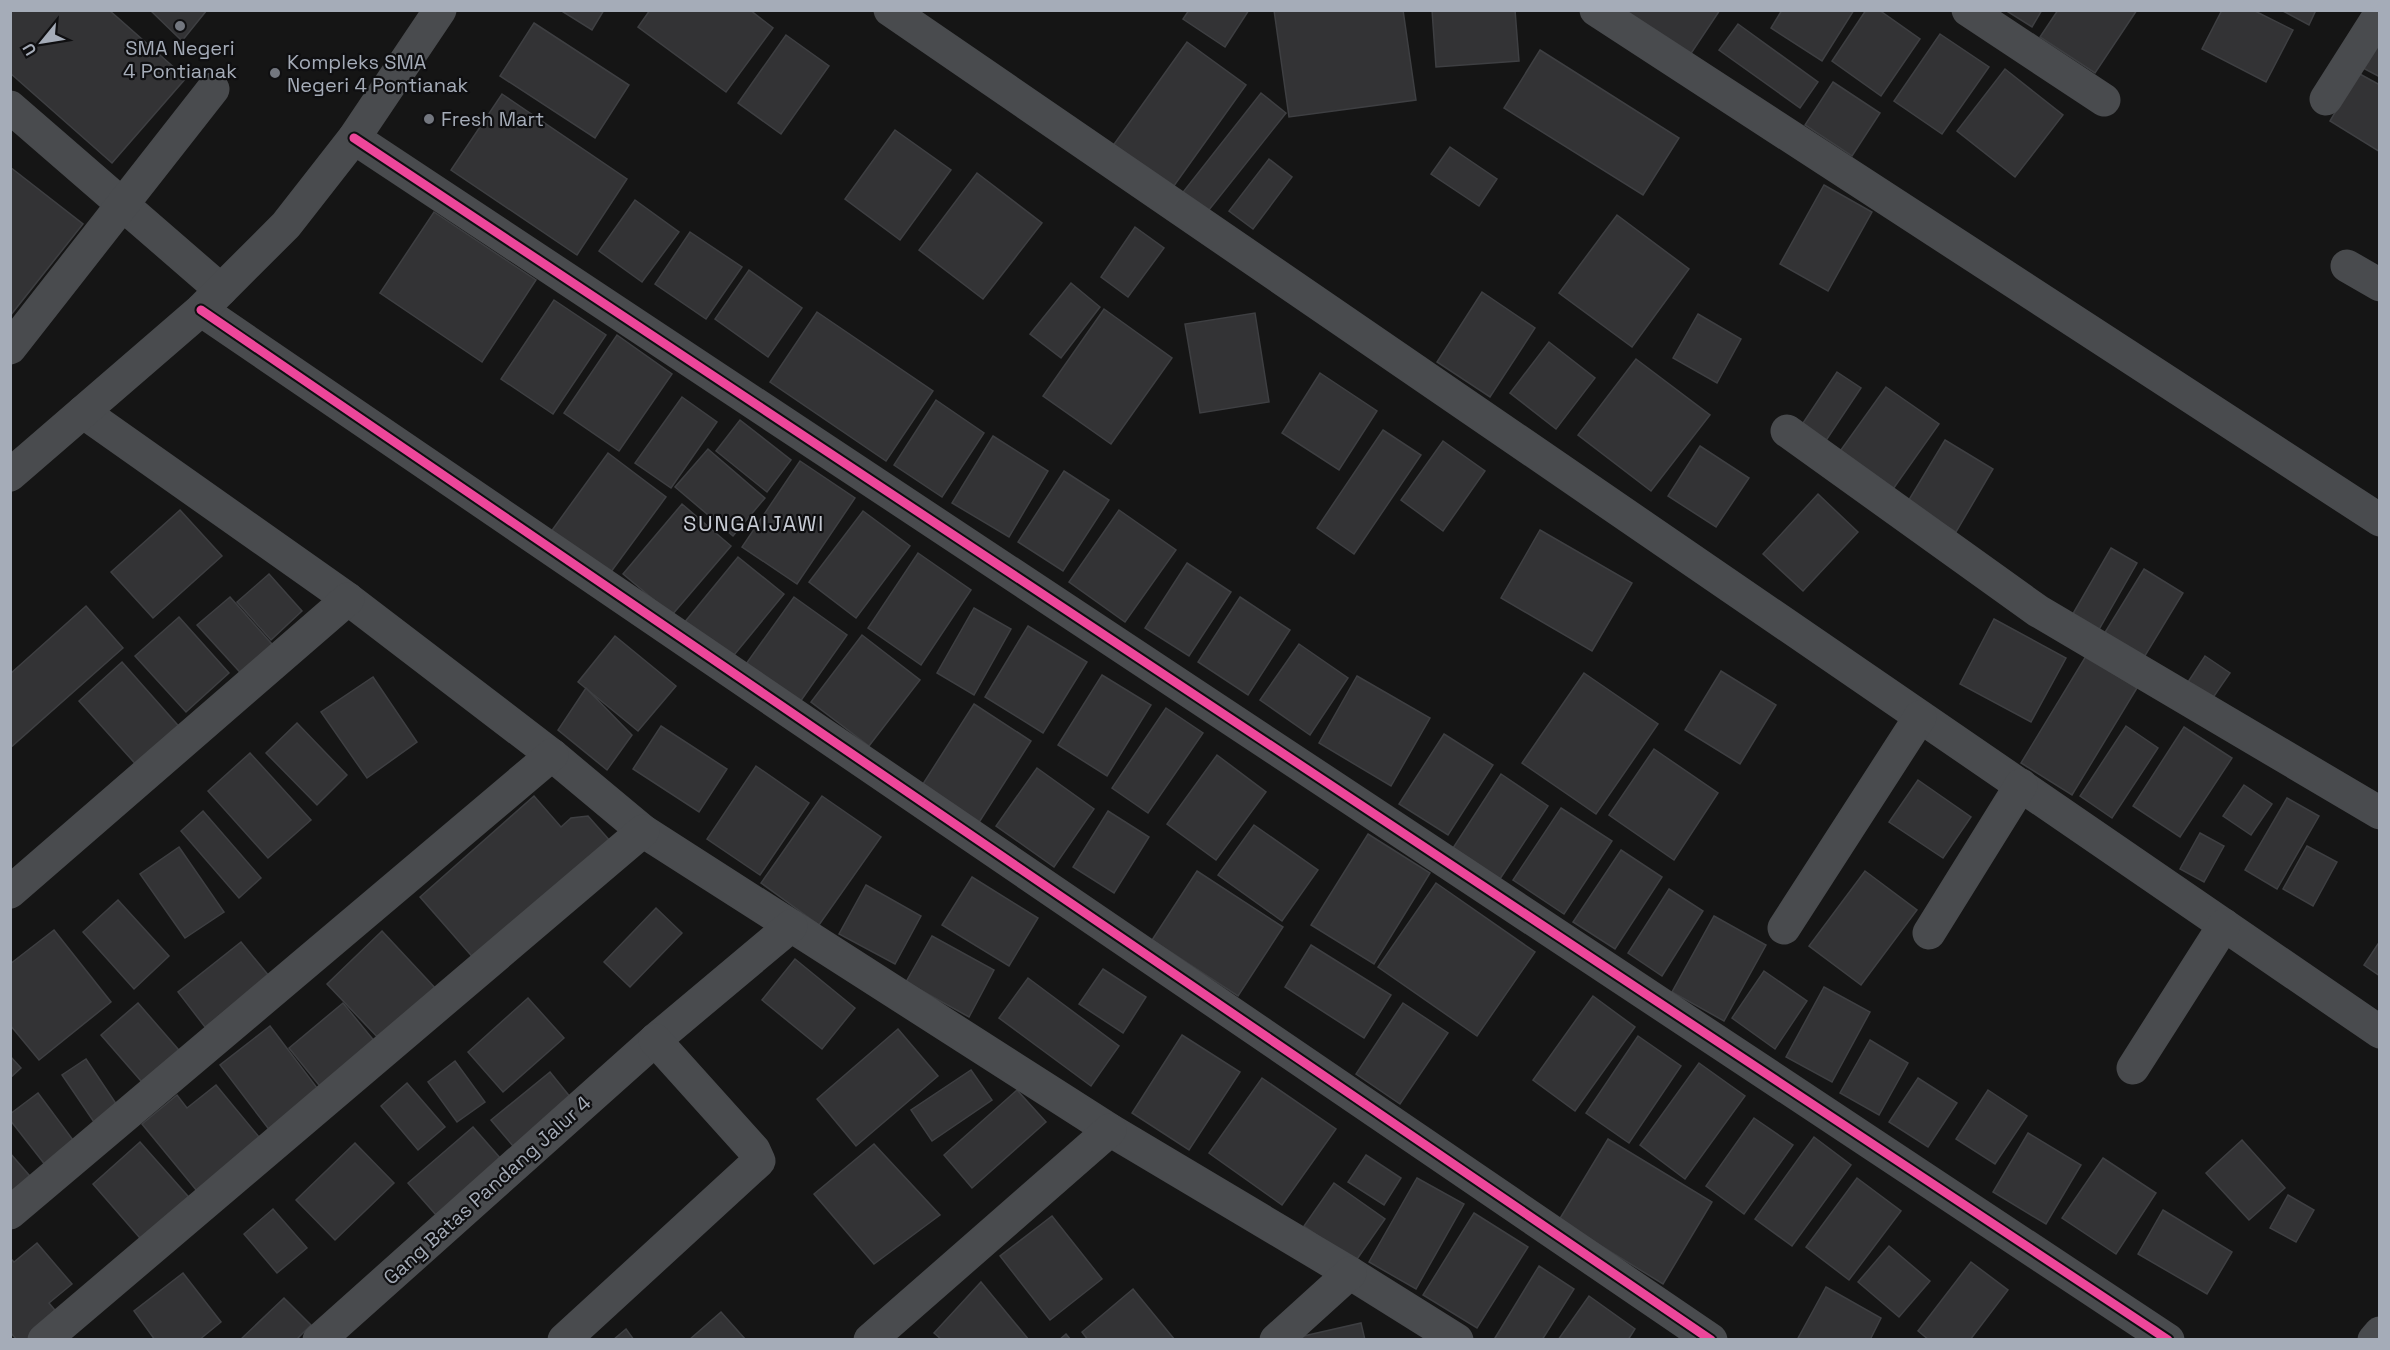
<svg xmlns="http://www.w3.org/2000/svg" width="2390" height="1350" font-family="'Space Grotesk',sans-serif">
<rect width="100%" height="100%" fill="#151515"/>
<!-- building -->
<g fill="#333335" stroke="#3e3f42" stroke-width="1.5">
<path d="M10,10H109L186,78L112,163L10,73Z"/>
<path d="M150,10H207L182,41Z"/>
<path d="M560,10H604L592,30Z"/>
<path d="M650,10H750L773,28L726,92L638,27Z"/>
<path d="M1189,10H1249L1225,47L1183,19Z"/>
<path d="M1274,10H1403L1416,100L1289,117Z"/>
<path d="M1432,10H1515L1519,61L1436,67Z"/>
<path d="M1619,10H1720L1688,58Z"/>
<path d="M1782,10H1854L1822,61L1771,28Z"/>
<path d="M1866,10H1879L1920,39L1881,96L1832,61Z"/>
<path d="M2005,10H2042L2032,27Z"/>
<path d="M2058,10H2137L2095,73L2040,37Z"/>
<path d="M2222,10H2253L2293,30L2266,82L2202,49Z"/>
<path d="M2281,10H2316L2309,25Z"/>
<path d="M534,23L629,85L595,138L500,76Z"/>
<path d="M1738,24L1818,82L1800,108L1719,50Z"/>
<path d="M1940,34L1989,67L1942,134L1894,101Z"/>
<path d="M786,35L829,66L781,134L738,103Z"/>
<path d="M2380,35V77L2361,67Z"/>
<path d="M1187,42L1246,85L1171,190L1112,147Z"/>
<path d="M1540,50L1679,138L1643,195L1504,108Z"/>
<path d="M2005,69L2063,115L2015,177L1957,131Z"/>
<path d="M2358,73L2380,85V152L2330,121Z"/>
<path d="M1833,82L1880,113L1852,156L1805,125Z"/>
<path d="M1261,93L1286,113L1201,220L1176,201Z"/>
<path d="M502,94L627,179L577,255L451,170Z"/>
<path d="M895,130L951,170L900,240L845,199Z"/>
<path d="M1450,147L1497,179L1479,206L1431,174Z"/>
<path d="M1269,159L1292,177L1253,229L1229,211Z"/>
<path d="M10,167L83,224L10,316Z"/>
<path d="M977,173L1042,223L983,299L919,250Z"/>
<path d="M1824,185L1872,212L1828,291L1780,264Z"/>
<path d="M635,200L679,232L642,282L599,251Z"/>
<path d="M434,212L536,280L482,362L380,293Z"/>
<path d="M1617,215L1689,269L1632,347L1559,293Z"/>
<path d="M1135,227L1164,248L1128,297L1101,277Z"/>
<path d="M690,232L742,267L706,319L655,284Z"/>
<path d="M749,270L802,308L768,357L715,319Z"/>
<path d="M1071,283L1100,307L1061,358L1030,334Z"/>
<path d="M1482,292L1535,328L1490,397L1437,362Z"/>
<path d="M554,300L606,335L553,414L501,379Z"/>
<path d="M1104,309L1172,358L1111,444L1043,396Z"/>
<path d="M817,312L933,391L886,461L770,382Z"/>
<path d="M1255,313L1269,402L1200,413L1185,324Z"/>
<path d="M1698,314L1741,339L1717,383L1673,358Z"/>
<path d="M617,335L672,374L619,451L564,413Z"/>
<path d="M1549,342L1595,378L1556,429L1510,393Z"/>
<path d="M1636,359L1710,415L1651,491L1578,435Z"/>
<path d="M1837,372L1861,388L1825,442L1801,426Z"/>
<path d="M1320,373L1377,411L1339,470L1282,433Z"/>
<path d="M1886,387L1939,424L1891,492L1838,454Z"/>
<path d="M682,397L717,422L671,488L635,463Z"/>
<path d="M936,400L984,433L942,497L894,465Z"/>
<path d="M740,420L791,460L767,492L716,451Z"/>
<path d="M1383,430L1421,455L1354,554L1317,528Z"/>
<path d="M993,436L1048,471L1009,537L952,503Z"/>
<path d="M1945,440L1993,469L1956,532L1907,503Z"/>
<path d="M1443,441L1485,471L1443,531L1401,500Z"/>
<path d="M1700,446L1749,478L1716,527L1668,496Z"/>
<path d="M708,449L765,498L733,536L675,487Z"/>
<path d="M608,453L666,497L608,576L550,533Z"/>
<path d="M800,461L855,498L797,584L742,547Z"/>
<path d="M1064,471L1109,500L1063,571L1018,542Z"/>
<path d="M1818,494L1858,532L1803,591L1763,554Z"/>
<path d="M682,504L731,546L672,615L623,574Z"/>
<path d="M180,510L222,556L153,618L111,572Z"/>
<path d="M1119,510L1176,550L1125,622L1069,582Z"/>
<path d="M863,511L910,546L856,618L809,582Z"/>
<path d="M1540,530L1632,583L1592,651L1501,598Z"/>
<path d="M2111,548L2137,563L2097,633L2071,617Z"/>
<path d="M918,553L971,590L921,665L868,628Z"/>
<path d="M738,557L784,594L730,660L684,623Z"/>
<path d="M1187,563L1231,592L1189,656L1145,628Z"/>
<path d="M2144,569L2183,593L2143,659L2104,634Z"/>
<path d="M269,574L302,611L271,640L237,602Z"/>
<path d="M230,597L279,652L247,680L197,625Z"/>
<path d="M794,597L847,635L800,702L746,664Z"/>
<path d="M1240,597L1290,630L1248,695L1198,662Z"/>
<path d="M86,606L123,648L10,748V674Z"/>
<path d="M974,608L1011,629L974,695L937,673Z"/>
<path d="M179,617L229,673L186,712L135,656Z"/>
<path d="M1994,619L2066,658L2031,722L1960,684Z"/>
<path d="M1028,626L1087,662L1043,733L985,697Z"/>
<path d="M862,635L920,680L869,746L811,702Z"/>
<path d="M615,636L676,686L638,731L578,682Z"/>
<path d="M1299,644L1348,678L1310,735L1260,700Z"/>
<path d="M2086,656L2137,688L2072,795L2021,763Z"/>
<path d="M2205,656L2230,673L2210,702L2186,685Z"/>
<path d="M122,662L183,731L140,769L79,701Z"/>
<path d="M1721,671L1776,705L1740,764L1685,730Z"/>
<path d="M1584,673L1658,724L1596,814L1522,763Z"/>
<path d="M1102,675L1151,705L1107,776L1058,745Z"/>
<path d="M1357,676L1430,718L1391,786L1319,743Z"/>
<path d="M373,677L417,742L367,778L321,712Z"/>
<path d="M586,688L632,735L607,770L558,730Z"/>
<path d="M974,704L1031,741L978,824L921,787Z"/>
<path d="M1166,708L1203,733L1148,813L1112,788Z"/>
<path d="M297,723L347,775L317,805L266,753Z"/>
<path d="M661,726L727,769L699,812L633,769Z"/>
<path d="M2126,726L2158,748L2112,818L2080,796Z"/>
<path d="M2184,727L2232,758L2180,837L2133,806Z"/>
<path d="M1444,734L1493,765L1448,835L1399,804Z"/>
<path d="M1654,749L1718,793L1674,860L1609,815Z"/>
<path d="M250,753L311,820L268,858L208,791Z"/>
<path d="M1217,755L1266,792L1216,860L1167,824Z"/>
<path d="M756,766L809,803L760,875L707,839Z"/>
<path d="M1037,768L1094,809L1054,867L996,826Z"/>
<path d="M1501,774L1548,806L1500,879L1453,848Z"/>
<path d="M1918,780L1971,817L1943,858L1889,822Z"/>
<path d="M2244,785L2272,804L2251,835L2223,816Z"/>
<path d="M534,796L561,827L571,818L588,816L611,842L476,961L420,897Z"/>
<path d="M822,796L881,837L819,925L761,883Z"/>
<path d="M2287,798L2319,816L2277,889L2245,870Z"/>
<path d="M1561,808L1612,841L1564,914L1513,880Z"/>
<path d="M203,811L261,878L239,898L181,831Z"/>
<path d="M1108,811L1149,837L1114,893L1073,867Z"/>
<path d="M1254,825L1318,870L1282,921L1218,875Z"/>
<path d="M2200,833L2224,846L2204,882L2180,869Z"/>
<path d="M1368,834L1430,873L1374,964L1311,925Z"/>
<path d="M2307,846L2337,862L2313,906L2283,889Z"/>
<path d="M179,847L224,912L185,938L140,874Z"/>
<path d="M1621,850L1662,877L1615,949L1573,922Z"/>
<path d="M1197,871L1283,927L1238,996L1152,940Z"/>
<path d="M1865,871L1917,910L1861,985L1809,946Z"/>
<path d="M972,877L1038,918L1009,966L942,925Z"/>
<path d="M1436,883L1535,952L1477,1036L1378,967Z"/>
<path d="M866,885L921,916L895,964L839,934Z"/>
<path d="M1669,889L1703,911L1662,976L1628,953Z"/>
<path d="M118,900L169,956L134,989L83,932Z"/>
<path d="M656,908L682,933L630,987L604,962Z"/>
<path d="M1714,916L1766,945L1724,1021L1672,992Z"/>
<path d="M54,930L111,1002L39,1060L10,1025V964Z"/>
<path d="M382,931L437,990L382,1042L327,984Z"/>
<path d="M932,936L994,970L969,1017L906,982Z"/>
<path d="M2380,941V976L2364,965Z"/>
<path d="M241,942L269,976L205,1027L178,992Z"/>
<path d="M1311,945L1391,995L1364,1038L1285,987Z"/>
<path d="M795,959L855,1008L822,1049L762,1000Z"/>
<path d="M1103,969L1146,997L1123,1033L1079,1004Z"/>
<path d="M1764,971L1807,1001L1775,1049L1732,1018Z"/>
<path d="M1028,978L1119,1046L1091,1086L999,1018Z"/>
<path d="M1824,987L1870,1012L1832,1082L1786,1057Z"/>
<path d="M1593,996L1635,1027L1575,1111L1533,1080Z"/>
<path d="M528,998L564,1038L503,1092L468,1052Z"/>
<path d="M138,1003L191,1064L154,1096L101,1035Z"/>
<path d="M343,1003L381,1049L323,1090L289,1048Z"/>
<path d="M1403,1003L1448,1033L1400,1104L1356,1074Z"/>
<path d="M270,1026L324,1097L274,1136L220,1065Z"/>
<path d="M898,1029L938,1076L856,1146L817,1099Z"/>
<path d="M1182,1035L1240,1072L1189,1150L1132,1113Z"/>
<path d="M1638,1036L1681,1066L1629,1143L1586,1113Z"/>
<path d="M1870,1040L1908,1063L1879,1115L1840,1093Z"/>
<path d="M10,1056L21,1068L10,1078Z"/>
<path d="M86,1059L121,1111L98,1128L62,1075Z"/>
<path d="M455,1061L485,1102L457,1122L428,1082Z"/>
<path d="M1699,1063L1745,1096L1685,1179L1640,1145Z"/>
<path d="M971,1070L992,1100L932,1141L911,1110Z"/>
<path d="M550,1072L571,1098L513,1146L491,1120Z"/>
<path d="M1262,1078L1336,1129L1282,1205L1209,1153Z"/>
<path d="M1918,1078L1957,1103L1928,1147L1889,1122Z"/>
<path d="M407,1083L445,1127L418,1150L381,1106Z"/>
<path d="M216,1085L264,1143L197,1191L142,1124L177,1095L187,1108Z"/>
<path d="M1017,1090L1046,1122L972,1188L944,1155Z"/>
<path d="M1988,1090L2027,1116L1995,1164L1956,1139Z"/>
<path d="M38,1093L76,1144L46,1166L10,1120V1114Z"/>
<path d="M1754,1118L1793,1145L1744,1214L1706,1186Z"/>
<path d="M473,1127L501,1159L436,1215L408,1183Z"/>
<path d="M2028,1133L2081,1165L2046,1224L1993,1192Z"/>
<path d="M1814,1137L1851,1165L1792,1246L1755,1219Z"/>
<path d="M1608,1139L1712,1202L1663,1284L1559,1220Z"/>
<path d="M2242,1140L2285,1188L2249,1220L2206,1173Z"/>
<path d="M140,1142L194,1203L146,1245L93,1184Z"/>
<path d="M355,1143L394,1183L335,1240L296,1200Z"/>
<path d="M874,1144L940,1215L874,1264L814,1194Z"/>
<path d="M10,1153L35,1182L10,1203Z"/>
<path d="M1366,1155L1401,1178L1384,1205L1348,1182Z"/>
<path d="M2103,1158L2156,1193L2116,1254L2062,1218Z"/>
<path d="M1417,1178L1464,1204L1416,1289L1369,1262Z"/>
<path d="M1857,1178L1901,1211L1849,1280L1806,1247Z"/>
<path d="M1334,1183L1385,1219L1355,1262L1304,1226Z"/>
<path d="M2288,1195L2314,1210L2296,1242L2270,1228Z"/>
<path d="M273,1209L307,1248L277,1273L244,1234Z"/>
<path d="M2163,1210L2232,1252L2207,1294L2138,1254Z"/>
<path d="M1474,1213L1528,1247L1477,1328L1423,1295Z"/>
<path d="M1052,1216L1102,1279L1050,1320L1000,1256Z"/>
<path d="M37,1243L72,1284L49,1303L59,1315L30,1340H17L10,1332V1258L14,1262Z"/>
<path d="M1889,1246L1930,1281L1899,1317L1858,1282Z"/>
<path d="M1971,1262L2008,1290L1970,1340H1929L1918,1331Z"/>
<path d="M1539,1266L1574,1289L1542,1340H1497L1495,1338Z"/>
<path d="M183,1273L221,1322L199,1340H155L134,1311Z"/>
<path d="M981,1282L1029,1340H942L934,1333Z"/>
<path d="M1826,1287L1881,1318L1870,1340H1797Z"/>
<path d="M1133,1289L1175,1340H1088L1082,1332Z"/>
<path d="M1589,1296L1635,1329L1628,1340H1558Z"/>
<path d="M284,1298L311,1325L296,1340H240Z"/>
<path d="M721,1312L746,1340H689Z"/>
<path d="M1361,1323L1365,1340H1286Z"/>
<path d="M626,1329L634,1340H613Z"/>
<path d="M1066,1334L1071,1340H1059Z"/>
</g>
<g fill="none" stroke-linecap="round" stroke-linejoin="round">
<!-- minor -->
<g stroke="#494b4e" stroke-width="33">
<path d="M890,10L2380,1032"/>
<path d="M1596,10L2380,520"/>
<path d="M1968,10L2104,100"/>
<path d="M2326,99L2380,14"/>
<path d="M10,107L221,290"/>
<path d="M354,138L2168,1340"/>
<path d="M2347,266L2380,285"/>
<path d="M201,310L1711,1340"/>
<path d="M10,348L213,89"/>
<path d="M83,412L348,599L552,755L643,831L1110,1130L1350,1273L1457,1340"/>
<path d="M1787,431L2038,611L2380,813"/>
<path d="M10,475L201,310L286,225L354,138L440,10"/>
<path d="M10,892L348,599"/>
<path d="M1784,928L1920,717"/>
<path d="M1929,933L2021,785"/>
<path d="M2133,1068L2224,925"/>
<path d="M10,1213L552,755"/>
<path d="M44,1340L643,831"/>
<path d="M319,1340L655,1040L791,926"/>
<path d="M564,1340L759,1161L754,1150L655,1040"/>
<path d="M870,1340L1110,1130"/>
<path d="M1276,1340L1350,1273"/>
<path d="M2374,1340L2380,1333"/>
</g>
<defs>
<g id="cycleway">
<path d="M354,138L2168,1340"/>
<path d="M201,310L1711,1340"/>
</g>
</defs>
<!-- cycleway casing -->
<use href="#cycleway" stroke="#0f0f11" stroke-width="13"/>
<!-- cycleway -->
<use href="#cycleway" stroke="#ed469a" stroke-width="9"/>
</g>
<!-- markers -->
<g fill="#73777f" stroke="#0f0f11" stroke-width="2">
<circle cx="180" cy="26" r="6"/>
<circle cx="275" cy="73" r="6"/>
<circle cx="429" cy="119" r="6"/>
</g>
<g text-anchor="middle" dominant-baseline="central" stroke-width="4.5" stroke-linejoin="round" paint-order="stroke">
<!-- poi labels -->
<g font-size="20" fill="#a5acb8" stroke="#0f0f11" text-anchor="start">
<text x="180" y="48" text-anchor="middle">SMA Negeri<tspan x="180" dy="23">4 Pontianak</tspan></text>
<text x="287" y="62">Kompleks SMA<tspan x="287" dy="23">Negeri 4 Pontianak</tspan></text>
<text x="441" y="119">Fresh Mart</text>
</g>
<!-- street labels -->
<g font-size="20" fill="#a5acb8" stroke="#0f0f11">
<text transform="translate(487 1190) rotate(-42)">Gang Batas Pandang Jalur 4</text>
</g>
<!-- quarter labels -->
<g font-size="22" letter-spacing="1.5" fill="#c6cad3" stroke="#0f0f11">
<text x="754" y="523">SUNGAIJAWI</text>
</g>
</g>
<!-- border -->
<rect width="2390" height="1350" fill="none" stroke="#a5acb8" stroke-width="24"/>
<!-- north arrow -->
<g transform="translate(42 42) rotate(240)" stroke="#0f0f11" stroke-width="4.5" paint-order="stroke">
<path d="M0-4.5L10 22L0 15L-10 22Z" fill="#a5acb8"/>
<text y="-9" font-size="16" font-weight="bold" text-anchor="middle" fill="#a5acb8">U</text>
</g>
</svg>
